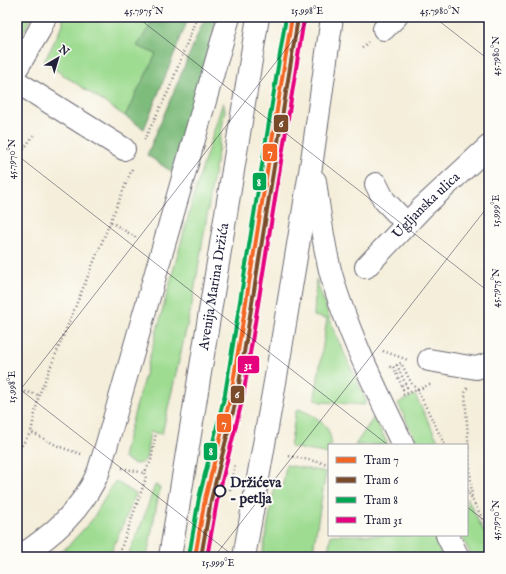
<svg xmlns="http://www.w3.org/2000/svg" width="506" height="574" font-family="'IM FELL English',serif">
<rect width="100%" height="100%" fill="#fdfcf7"/>
<filter id="ink" filterUnits="userSpaceOnUse"><feTurbulence type="fractalNoise" baseFrequency=".025" numOctaves="2"/><feDisplacementMap in="SourceGraphic" scale="8" xChannelSelector="R" yChannelSelector="G"/><feConvolveMatrix kernelMatrix="1 2 1 2 8 2 1 2 1" color-interpolation-filters="sRGB"/></filter>
<filter id="wash" filterUnits="userSpaceOnUse"><feTurbulence type="fractalNoise" baseFrequency=".012" numOctaves="4" result="noise"/><feDisplacementMap in="SourceGraphic" scale="16" xChannelSelector="R" yChannelSelector="G"/><feGaussianBlur stdDeviation="0.9" result="paint"/><feColorMatrix in="noise" values="0 0 0 0 0 0 0 0 0 0 0 0 0 0 0 0 0 1.4 0 .05"/><feComposite in="paint" operator="in"/></filter>
<g filter="url(#wash)">
<rect width="100%" height="100%" fill="#f4eeda"/>
<!-- green -->
<g fill="#9edc91" stroke="#607f66">
<path d="M17,17H31L22,35L17,39Z"/>
<path d="M63,17H148L153,21L157,54L125,116L44,62L63,24Z"/>
<path d="M223,102L225,110L192,304L162,434L150,432L146,459L142,463L135,464L123,458L126,444L196,188Z"/>
<path d="M316,279L334,331L365,398L366,402L364,405L321,402L316,400L315,397L327,319L314,316Z"/>
<path d="M415,395L440,445H418L398,403Z"/>
<path d="M299,409C315,416 332,424 331,445H329V454L290,447L296,411Z"/>
<path d="M374,417L388,445H355Z"/>
<path d="M286,465L326,472L312,557H262L275,485H283Z"/>
<path d="M115,481L136,494L109,557H54L68,546L92,520Z"/>
<path d="M155,485L160,487L147,557H127L141,525Z"/>
<path d="M467,498L489,542V557H472L461,535H467Z"/>
<path d="M331,535H432L443,557H327Z"/>
</g>
<!-- forest -->
<g fill="#7ebc7b" stroke="#506f5b">
<path d="M148,17H189L144,129L125,116L156,54L137,46L153,21Z"/>
<path d="M205,17H218L190,117L172,172L147,155Z"/>
</g>
</g>
<g filter="url(#ink)">
<g fill="none" stroke-linecap="round" stroke-linejoin="round">
<defs>
<g id="minor">
<path d="M384,29L396,17"/>
<path d="M17,68L39,31L45,17"/>
<path d="M17,82L124,149"/>
<path d="M376,184L384,200L406,223"/>
<path id="s1" d="M366,267L422,208L489,146"/>
<path d="M429,360L476,368L489,364"/>
</g>
<g id="major">
<path d="M315,181C319,212 323,243 331,274C348,334 376,389 403,445"/>
<path d="M106,447L229,17"/>
<path d="M447,535L458,557"/>
<path d="M19,557C53,535 81,511 98,473"/>
<path id="s2" d="M170,557L258,17"/>
<path d="M244,557L280,354L312,160L332,17"/>
</g>
</defs>
<!-- minor casing -->
<use href="#minor" stroke="#6c6973" stroke-width="24"/>
<!-- major casing -->
<use href="#major" stroke="#6c6973" stroke-width="24"/>
<!-- path -->
<g stroke="#6c6973" stroke-width="2.5" stroke-dasharray="1 3" stroke-linecap="butt">
<path d="M362,48L368,42"/>
<path d="M144,140L169,90L197,17"/>
<path d="M17,159L35,133"/>
<path d="M111,222L135,237L134,240"/>
<path d="M383,351L408,360"/>
<path d="M390,367L393,366L403,389L407,387L397,365L401,363L412,384L417,389L445,445"/>
<path d="M467,388L465,393L472,499"/>
<path d="M17,390L39,395"/>
<path d="M403,395L432,384"/>
<path d="M17,452L31,432"/>
<path d="M81,454L60,447L31,432L39,395L132,169"/>
<path d="M289,456L329,464"/>
<path d="M122,468L144,473"/>
<path d="M230,490L235,464"/>
<path d="M467,490L489,531"/>
<path d="M118,557L146,478L144,473L151,461L156,433"/>
</g>
<!-- minor -->
<use href="#minor" stroke="#fff" stroke-width="22"/>
<!-- major -->
<use href="#major" stroke="#fff" stroke-width="22"/>
<defs>
<path id="major-bridge" d="M98,473L106,447"/>
</defs>
<!-- major-bridge casing -->
<use href="#major-bridge" stroke="#6c6973" stroke-width="24" stroke-linecap="butt"/>
<!-- major-bridge -->
<use href="#major-bridge" stroke="#fff" stroke-width="22"/>
<defs>
<path id="tram-1" d="M195,557L205,499L231,395L292,17"/>
<path id="tram-2" d="M201,557L211,500L237,396L298,18"/>
<path id="tram-3" d="M189,556L199,498L225,394L286,17"/>
<path id="tram-4" d="M207,557L217,501L243,397L304,19"/>
</defs>
<!-- tram-1 casing -->
<use href="#tram-1" stroke="#fdfcf7" stroke-width="7"/>
<!-- tram-2 casing -->
<use href="#tram-2" stroke="#fdfcf7" stroke-width="7"/>
<!-- tram-3 casing -->
<use href="#tram-3" stroke="#fdfcf7" stroke-width="7"/>
<!-- tram-4 casing -->
<use href="#tram-4" stroke="#fdfcf7" stroke-width="7"/>
<!-- tram-1 -->
<use href="#tram-1" stroke="#f26522" stroke-width="4"/>
<!-- tram-2 -->
<use href="#tram-2" stroke="#7a4b2a" stroke-width="4"/>
<!-- tram-3 -->
<use href="#tram-3" stroke="#00a651" stroke-width="4"/>
<!-- tram-4 -->
<use href="#tram-4" stroke="#e5007d" stroke-width="4"/>
</g>
</g>
<!-- ticks -->
<path fill="none" stroke="#22223b" stroke-width="1" stroke-opacity="0.45" d="M137,17L489,292M434,17L489,60M17,155L388,445M17,387L235,557M17,394L311,17M467,507L489,524M214,557L489,205"/>
<!-- markers -->
<circle fill="#fdfcf7" stroke="#22223b" stroke-width="2" cx="220" cy="491" r="5.5"/>
<g text-anchor="middle" dominant-baseline="central" stroke-width="4" stroke-linejoin="round" paint-order="stroke">
<!-- street labels -->
<g font-size="14" fill="#22223b" stroke="#fdfcf7">
<text stroke="none"><textPath href="#s1" startOffset="86">Ugljanska ulica</textPath></text>
<text stroke="none"><textPath href="#s2" startOffset="274">Avenija Marina Držića</textPath></text>
</g>
<!-- stop labels -->
<g font-size="14" font-weight="bold" fill="#22223b" stroke="#fdfcf7" text-anchor="start">
<text x="230" y="483">Držićeva<tspan x="230" dy="16">- petlja</tspan></text>
</g>
</g>
<g stroke="#fdfcf7" stroke-width="1.5">
<rect x="273" y="114" width="16" height="19" rx="4" fill="#7a4b2a"/>
<rect x="262" y="143" width="16" height="19" rx="4" fill="#f26522"/>
<rect x="252" y="172" width="15" height="19" rx="4" fill="#00a651"/>
<rect x="237" y="355" width="23" height="19" rx="4" fill="#e5007d"/>
<rect x="230" y="385" width="15" height="19" rx="4" fill="#7a4b2a"/>
<rect x="216" y="413" width="16" height="20" rx="4" fill="#f26522"/>
<rect x="203" y="442" width="15" height="19" rx="4" fill="#00a651"/>
</g>
<g font-size="11" text-anchor="middle" font-weight="bold" fill="#fff">
<text x="281" y="127">6</text>
<text x="270" y="156">7</text>
<text x="259" y="186">8</text>
<text x="248" y="369">31</text>
<text x="237" y="398">6</text>
<text x="224" y="427">7</text>
<text x="211" y="455">8</text>
</g>
<!-- margin -->
<rect width="506" height="574" fill="none" stroke="#fdfcf7" stroke-width="44"/>
<!-- legend -->
<rect x="328" y="444" width="140" height="92" fill="#fdfcf7" stroke="#a5a5ac"/>
<rect x="336" y="457" width="20" height="6" fill="#f26522" stroke="#a5a5ac"/>
<text x="364" y="464" font-size="12" fill="#22223b">Tram 7</text>
<rect x="336" y="477" width="20" height="6" fill="#7a4b2a" stroke="#a5a5ac"/>
<text x="364" y="484" font-size="12" fill="#22223b">Tram 6</text>
<rect x="336" y="497" width="20" height="6" fill="#00a651" stroke="#a5a5ac"/>
<text x="364" y="504" font-size="12" fill="#22223b">Tram 8</text>
<rect x="336" y="517" width="20" height="6" fill="#e5007d" stroke="#a5a5ac"/>
<text x="364" y="524" font-size="12" fill="#22223b">Tram 31</text>
<!-- north arrow -->
<g transform="translate(58 58) rotate(38)" stroke="#fdfcf7" stroke-width="3" paint-order="stroke">
<path d="M0-3L7 15L0 10L-7 15Z" fill="#22223b"/>
<text y="-6" font-size="11" font-weight="bold" text-anchor="middle" fill="#22223b">N</text>
</g>
<rect x="22" y="22" width="462" height="530" fill="none" stroke="#22223b" stroke-width="1.5"/>
<g font-size="10" text-anchor="middle" fill="#22223b">
<text x="144" y="14">45.7975°N</text>
<text x="307" y="14">15.998°E</text>
<text x="440" y="14">45.7980°N</text>
<text transform="translate(495 56) rotate(-90)" y="4">45.7980°N</text>
<text transform="translate(11 159) rotate(-90)" y="4">45.7970°N</text>
<text transform="translate(495 211) rotate(-90)" y="4">15.999°E</text>
<text transform="translate(495 288) rotate(-90)" y="4">45.7975°N</text>
<text transform="translate(11 387) rotate(-90)" y="4">15.998°E</text>
<text transform="translate(495 520) rotate(-90)" y="4">45.7970°N</text>
<text x="218" y="566">15.999°E</text>
</g>
</svg>
